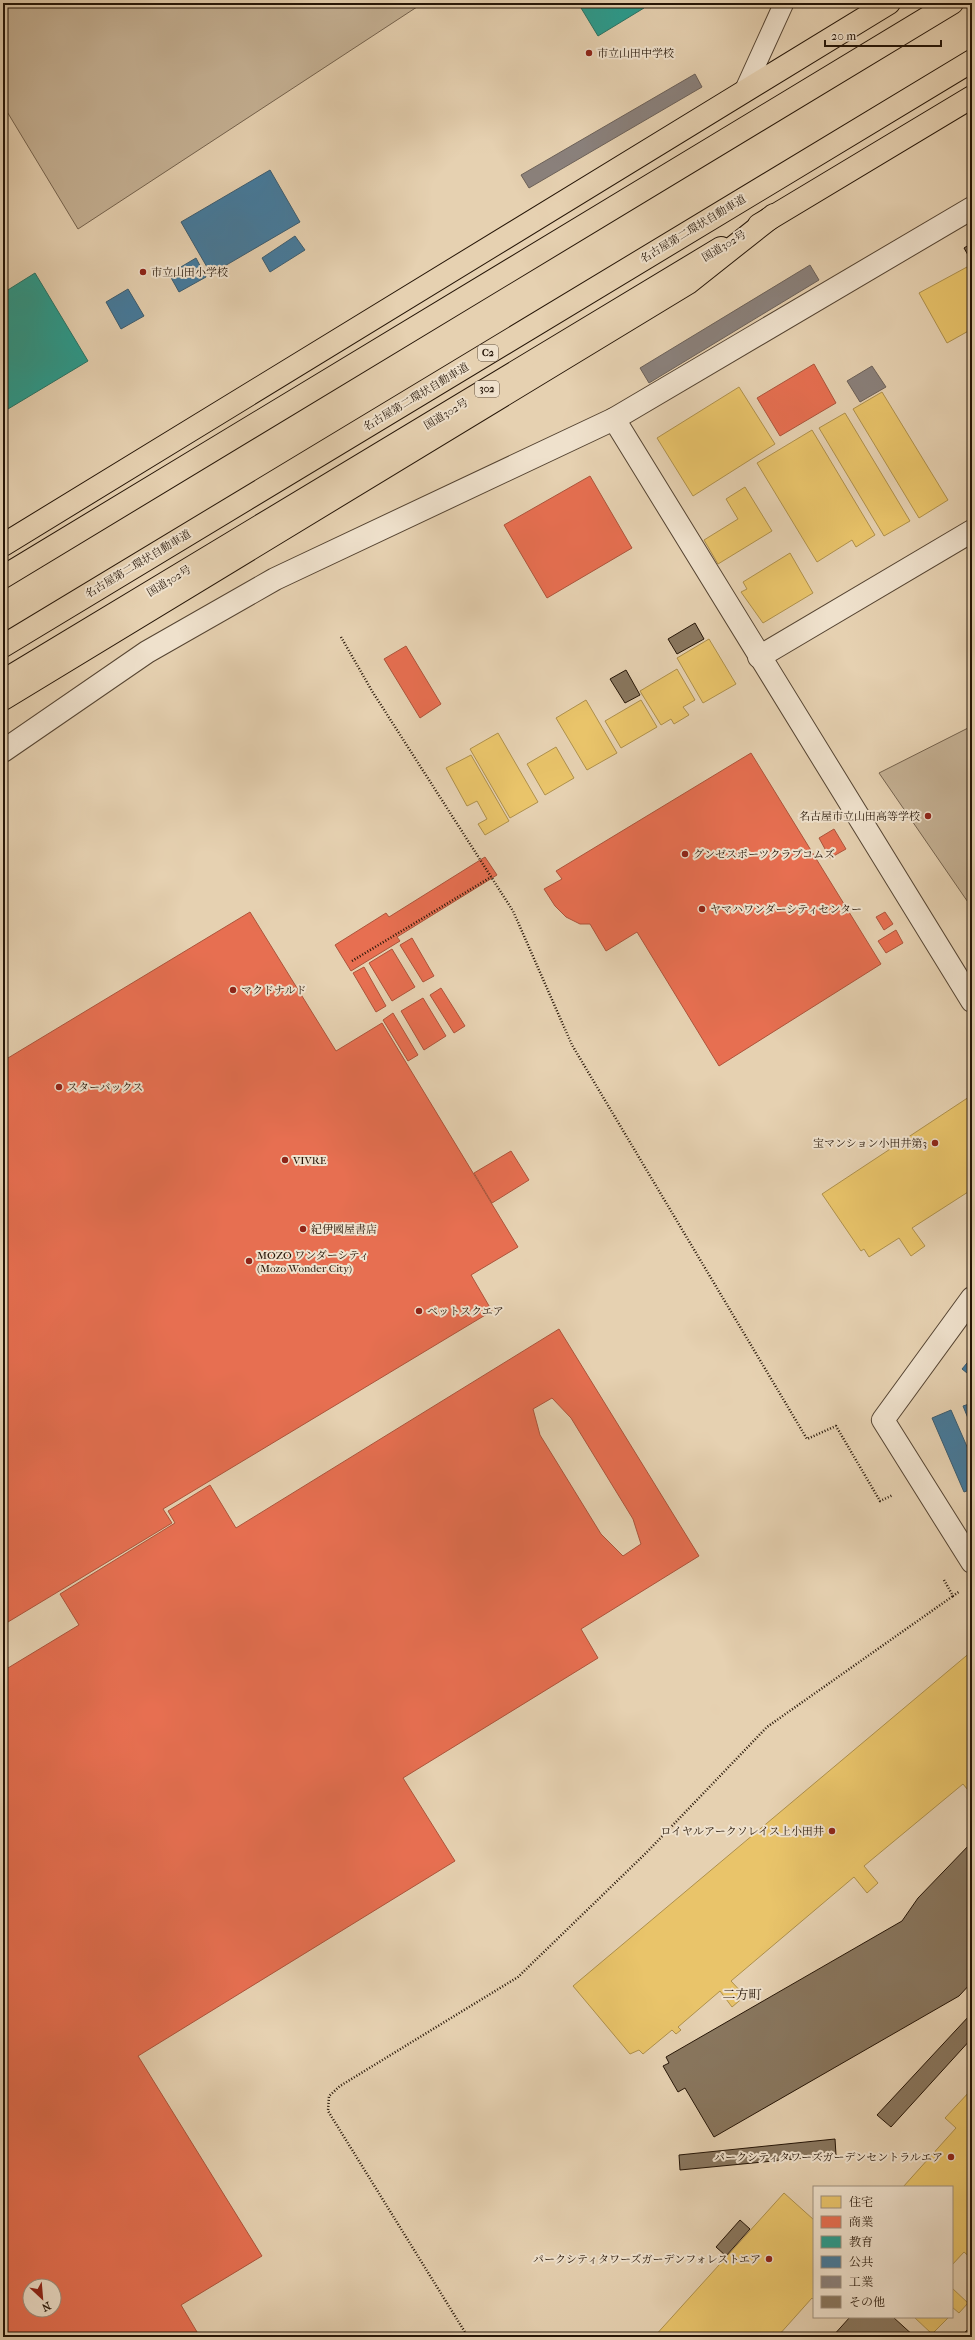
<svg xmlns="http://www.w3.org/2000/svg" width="975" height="2340" font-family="'IM FELL French Canon','Noto Serif JP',serif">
<rect width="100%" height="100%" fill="#e6d1b1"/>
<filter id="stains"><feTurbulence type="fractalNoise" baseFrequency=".005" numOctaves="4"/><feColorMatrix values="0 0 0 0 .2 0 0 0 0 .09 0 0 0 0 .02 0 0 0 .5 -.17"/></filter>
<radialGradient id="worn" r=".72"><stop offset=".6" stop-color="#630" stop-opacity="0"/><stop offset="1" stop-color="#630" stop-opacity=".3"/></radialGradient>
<!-- green -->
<g fill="#c5b194" stroke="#75634e">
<path d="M3,3H423L78,229L3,105Z"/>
<path d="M972,726V908L879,773Z"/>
</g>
<!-- homes -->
<g fill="#e9c46a" stroke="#ae904c">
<path d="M967,267L972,276V329L947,343L919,293Z"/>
<path d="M739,387L775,444L693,496L657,438Z"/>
<path d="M882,392L948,500L919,518L853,409Z"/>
<path d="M845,413L910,521L884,536L819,428Z"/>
<path d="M812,430L875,535L856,547L852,540L817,562L757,463Z"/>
<path d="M745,487L772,531L718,564L704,540L738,519L726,499Z"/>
<path d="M790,553L813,593L763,623L741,592L747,589L743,582Z"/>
<path d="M709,639L736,684L703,703L677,658Z"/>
<path d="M677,669L695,700L683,707L689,715L674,724L671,719L661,725L640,691Z"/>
<path d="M586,700L617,753L587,770L556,718Z"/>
<path d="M641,700L657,727L621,748L605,721Z"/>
<path d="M498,733L538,802L510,818L470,749Z"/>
<path d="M556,747L574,778L545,795L527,764Z"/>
<path d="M471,755L509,821L485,835L478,824L487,819L477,801L467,806L446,768Z"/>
<path d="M972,1095V1199L968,1192L912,1228L925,1246L911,1256L899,1238L869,1257L864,1249L861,1251L822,1194Z"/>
<path d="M972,1651V1795L963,1784L864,1866L878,1883L867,1893L854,1877L731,1981L745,1996L732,2007L720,1991L678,2027L681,2030L676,2034L672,2030L643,2054L639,2050L630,2054L573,1986Z"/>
<path d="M970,2091L972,2092V2259L964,2252L952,2265V2187H903L956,2128L945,2118Z"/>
<path d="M784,2193L814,2220V2300L812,2298L778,2336L773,2332L769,2337H654Z"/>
<path d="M952,2288L968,2303L959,2313L952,2307Z"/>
<path d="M914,2317H949L932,2334Z"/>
</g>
<!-- shops -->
<g fill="#e76f51" stroke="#ad543b" fill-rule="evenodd">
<path d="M814,364L836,403L780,436L757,398Z"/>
<path d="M590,476L632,548L547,598L504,525Z"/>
<path d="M406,646L441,704L420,718L384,659Z"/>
<path d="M751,753L881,964L719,1066L637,932L606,951L590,924H580L566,917L555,906L544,889L562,879L556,871Z"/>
<path d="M834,829L846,849L830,858L819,838Z"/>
<path d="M485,857L497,875L397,937L400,941L351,971L335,945L386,913L389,917Z"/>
<path d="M250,912L336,1051L382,1023L518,1247L471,1275L492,1311L163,1509L172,1523L3,1625V1061Z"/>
<path d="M885,912L893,924L884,930L876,917Z"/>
<path d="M896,930L903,943L886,953L878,941Z"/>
<path d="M412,938L434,976L423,982L400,945Z"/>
<path d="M392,949L415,987L392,1001L369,963Z"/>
<path d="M364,967L386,1006L376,1012L353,973Z"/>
<path d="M441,988L465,1026L454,1033L430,995Z"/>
<path d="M423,998L446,1036L424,1050L401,1011Z"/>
<path d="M393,1013L418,1055L408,1061L383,1020Z"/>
<path d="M511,1151L529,1180L492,1203L474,1173Z"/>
<path d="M559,1329L699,1556L581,1629L598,1658L403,1778L455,1861L138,2056L262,2256L181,2305L200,2337H3V1671L79,1625L60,1594L175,1523L168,1511L210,1485L236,1528ZM552,1398L571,1418L633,1519L641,1544L623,1556L601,1534L540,1435L533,1409ZM30,2286H54V2310H30Z"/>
</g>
<!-- schools -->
<g fill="#2a9d8f" stroke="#287466">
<path d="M578,3H641L644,8L598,36Z"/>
<path d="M35,273L88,361L3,412V293Z"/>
</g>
<!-- public -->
<g fill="#457b9d" stroke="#3b5c70">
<path d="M270,170L300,222L211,274L181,222Z"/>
<path d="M295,236L305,250L270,272L262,258Z"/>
<path d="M196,258L206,277L179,292L169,274Z"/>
<path d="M128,289L144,316L121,329L106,302Z"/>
<path d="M972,1357V1377L962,1369Z"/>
<path d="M972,1403V1428L963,1406Z"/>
<path d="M951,1410L972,1458V1489L964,1492L932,1418Z"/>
</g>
<!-- industry -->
<g fill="#8a817c" stroke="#6c6159">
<path d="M695,74L702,87L529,188L521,175Z"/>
<path d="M810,265L819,280L649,383L640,368Z"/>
<path d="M872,366L886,387L860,402L847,381Z"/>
</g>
<!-- building -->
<g fill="#89775f" stroke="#251507">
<path d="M972,243V262L964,248Z"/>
<path d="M695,623L704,639L677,654L668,639Z"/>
<path d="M626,670L640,695L625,703L610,679Z"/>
<path d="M972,1842V1982L959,1996L714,2137L685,2088L678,2092L663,2066L669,2063L666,2057L902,1921L918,1898Z"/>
<path d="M970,2015L972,2016V2038L891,2127L877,2115Z"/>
<path d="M835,2139L836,2155L680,2170L679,2155Z"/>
<path d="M740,2220L750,2229L726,2256L716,2247Z"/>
<path d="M850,2317H893L915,2337H832Z"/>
<path d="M968,2329L972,2332V2337H961Z"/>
</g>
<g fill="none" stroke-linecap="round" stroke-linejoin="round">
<defs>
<path id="service" d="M744,91L784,3"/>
<g id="minor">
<path d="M614,419L972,1001"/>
<path d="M759,657L972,531"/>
<path d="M3,751L147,652L275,579L614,419L972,208"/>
<path d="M972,1298L883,1420L972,1562"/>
</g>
<g id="trunk">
<path d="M759,225L972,97"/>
<path d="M3,545L889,3"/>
<path d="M3,681L721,248"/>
</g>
<g id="motorway">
<path d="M3,577L952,3"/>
<path d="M3,646L972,61"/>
<path d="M3,699L688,283L774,215"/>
</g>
</defs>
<!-- service casing -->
<use href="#service" stroke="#554432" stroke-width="21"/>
<!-- minor casing -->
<use href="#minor" stroke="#554432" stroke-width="24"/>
<!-- trunk casing -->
<use href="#trunk" stroke="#251507" stroke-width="24"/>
<!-- motorway casing -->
<use href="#motorway" stroke="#251507" stroke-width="24"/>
<!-- path -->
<g stroke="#251507" stroke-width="2.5" stroke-dasharray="1 2" stroke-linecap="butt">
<path d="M341,637L372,691L513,911L572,1045L807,1439L836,1426L880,1501L893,1495"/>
<path d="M352,961L491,877"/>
<path d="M944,1580L953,1596L960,1591"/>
<path d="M468,2337L328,2111L329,2096L340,2086L518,1977L647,1852L767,1727L953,1596"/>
</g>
<!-- service -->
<use href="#service" stroke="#efe1cc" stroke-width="19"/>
<!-- minor -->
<use href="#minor" stroke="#efe1cc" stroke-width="22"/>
<!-- trunk -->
<use href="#trunk" stroke="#e6d1b1" stroke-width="22"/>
<!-- motorway -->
<use href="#motorway" stroke="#e6d1b1" stroke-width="22"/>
</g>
<!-- markers -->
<g fill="#8f2418" stroke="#efe1cc" stroke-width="1.5">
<circle cx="589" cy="53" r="4"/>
<circle cx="143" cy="272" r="4"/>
<circle cx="928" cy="816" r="4"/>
<circle cx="685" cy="854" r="4"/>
<circle cx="702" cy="909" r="4"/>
<circle cx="233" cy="990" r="4"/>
<circle cx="59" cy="1087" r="4"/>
<circle cx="935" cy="1143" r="4"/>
<circle cx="285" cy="1160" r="4"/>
<circle cx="303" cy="1229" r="4"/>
<circle cx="249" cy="1261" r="4"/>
<circle cx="419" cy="1311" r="4"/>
<circle cx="832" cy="1831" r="4"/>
<circle cx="951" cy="2157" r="4"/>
<circle cx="769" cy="2259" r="4"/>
</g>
<g text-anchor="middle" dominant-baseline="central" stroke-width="4" stroke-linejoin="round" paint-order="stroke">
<!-- shield labels -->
<g fill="#efe1cc" stroke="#625242" stroke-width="1">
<rect x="478" y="345" width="20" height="16" rx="3"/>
<rect x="475" y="381" width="24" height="16" rx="3"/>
</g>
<g font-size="10" font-weight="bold" fill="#251507">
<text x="488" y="353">C2</text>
<text x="487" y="389">302</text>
</g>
<!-- poi labels -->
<g font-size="11" fill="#251507" stroke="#efe1cc" text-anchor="start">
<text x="597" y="53">市立山田中学校</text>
<text x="151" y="272">市立山田小学校</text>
<text x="920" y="816" text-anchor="end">名古屋市立山田高等学校</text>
<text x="693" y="854">グンゼスポーツクラブコムズ</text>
<text x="710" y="909">ヤマハワンダーシティセンター</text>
<text x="241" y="990">マクドナルド</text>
<text x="67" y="1087">スターバックス</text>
<text x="927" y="1143" text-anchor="end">宝マンション小田井第3</text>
<text x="293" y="1160">VIVRE</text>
<text x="311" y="1229">紀伊國屋書店</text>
<text x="257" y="1255">MOZO ワンダーシティ<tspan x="257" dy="13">(Mozo Wonder City)</tspan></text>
<text x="427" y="1311">ペットスクエア</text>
<text x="824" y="1831" text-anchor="end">ロイヤルアークソレイス上小田井</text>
<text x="943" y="2157" text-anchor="end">パークシティタワーズガーデンセントラルエア</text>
<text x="761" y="2259" text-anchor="end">パークシティタワーズガーデンフォレストエア</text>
</g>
<!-- street labels -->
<g font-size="11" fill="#251507" stroke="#efe1cc">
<text transform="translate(693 229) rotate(-31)">名古屋第二環状自動車道</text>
<text transform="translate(724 246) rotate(-31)">国道302号</text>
<text transform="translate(416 397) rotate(-31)">名古屋第二環状自動車道</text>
<text transform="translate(446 414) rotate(-31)">国道302号</text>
<text transform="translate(138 564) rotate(-31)">名古屋第二環状自動車道</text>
<text transform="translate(169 581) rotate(-31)">国道302号</text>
</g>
<!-- quarter labels -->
<g font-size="13" fill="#251507" stroke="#efe1cc">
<text x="742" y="1994">二方町</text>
</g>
</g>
<!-- margin -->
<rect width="975" height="2340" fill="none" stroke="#e6d1b1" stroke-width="16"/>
<rect x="4" y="4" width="967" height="2332" fill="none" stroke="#251507" stroke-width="2"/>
<rect x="8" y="8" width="959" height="2324" fill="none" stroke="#251507"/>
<!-- legend -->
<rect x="813" y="2186" width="140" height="132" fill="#efe1cc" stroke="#9e8f7d"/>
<rect x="821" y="2196" width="20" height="12" fill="#e9c46a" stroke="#9e8f7d"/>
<text x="849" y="2206" font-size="12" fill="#251507">住宅</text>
<rect x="821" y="2216" width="20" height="12" fill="#e76f51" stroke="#9e8f7d"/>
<text x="849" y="2226" font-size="12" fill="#251507">商業</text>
<rect x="821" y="2236" width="20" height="12" fill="#2a9d8f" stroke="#9e8f7d"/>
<text x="849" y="2246" font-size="12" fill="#251507">教育</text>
<rect x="821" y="2256" width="20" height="12" fill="#457b9d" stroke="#9e8f7d"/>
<text x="849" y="2266" font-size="12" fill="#251507">公共</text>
<rect x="821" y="2276" width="20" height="12" fill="#8a817c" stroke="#9e8f7d"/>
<text x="849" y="2286" font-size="12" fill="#251507">工業</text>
<rect x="821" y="2296" width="20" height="12" fill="#89775f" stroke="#9e8f7d"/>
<text x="849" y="2306" font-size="12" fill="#251507">その他</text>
<!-- north arrow -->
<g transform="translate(42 2298) rotate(154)"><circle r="19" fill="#efe1cc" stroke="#9e8f7d"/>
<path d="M0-3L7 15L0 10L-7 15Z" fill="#8f2418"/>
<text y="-6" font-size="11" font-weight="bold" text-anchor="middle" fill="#251507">N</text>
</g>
<!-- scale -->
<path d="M825 40v6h116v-6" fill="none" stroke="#251507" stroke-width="2"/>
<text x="831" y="40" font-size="12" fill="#251507" stroke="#efe1cc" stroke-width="3" paint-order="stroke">20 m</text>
<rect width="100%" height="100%" filter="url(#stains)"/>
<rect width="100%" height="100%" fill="url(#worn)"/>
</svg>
